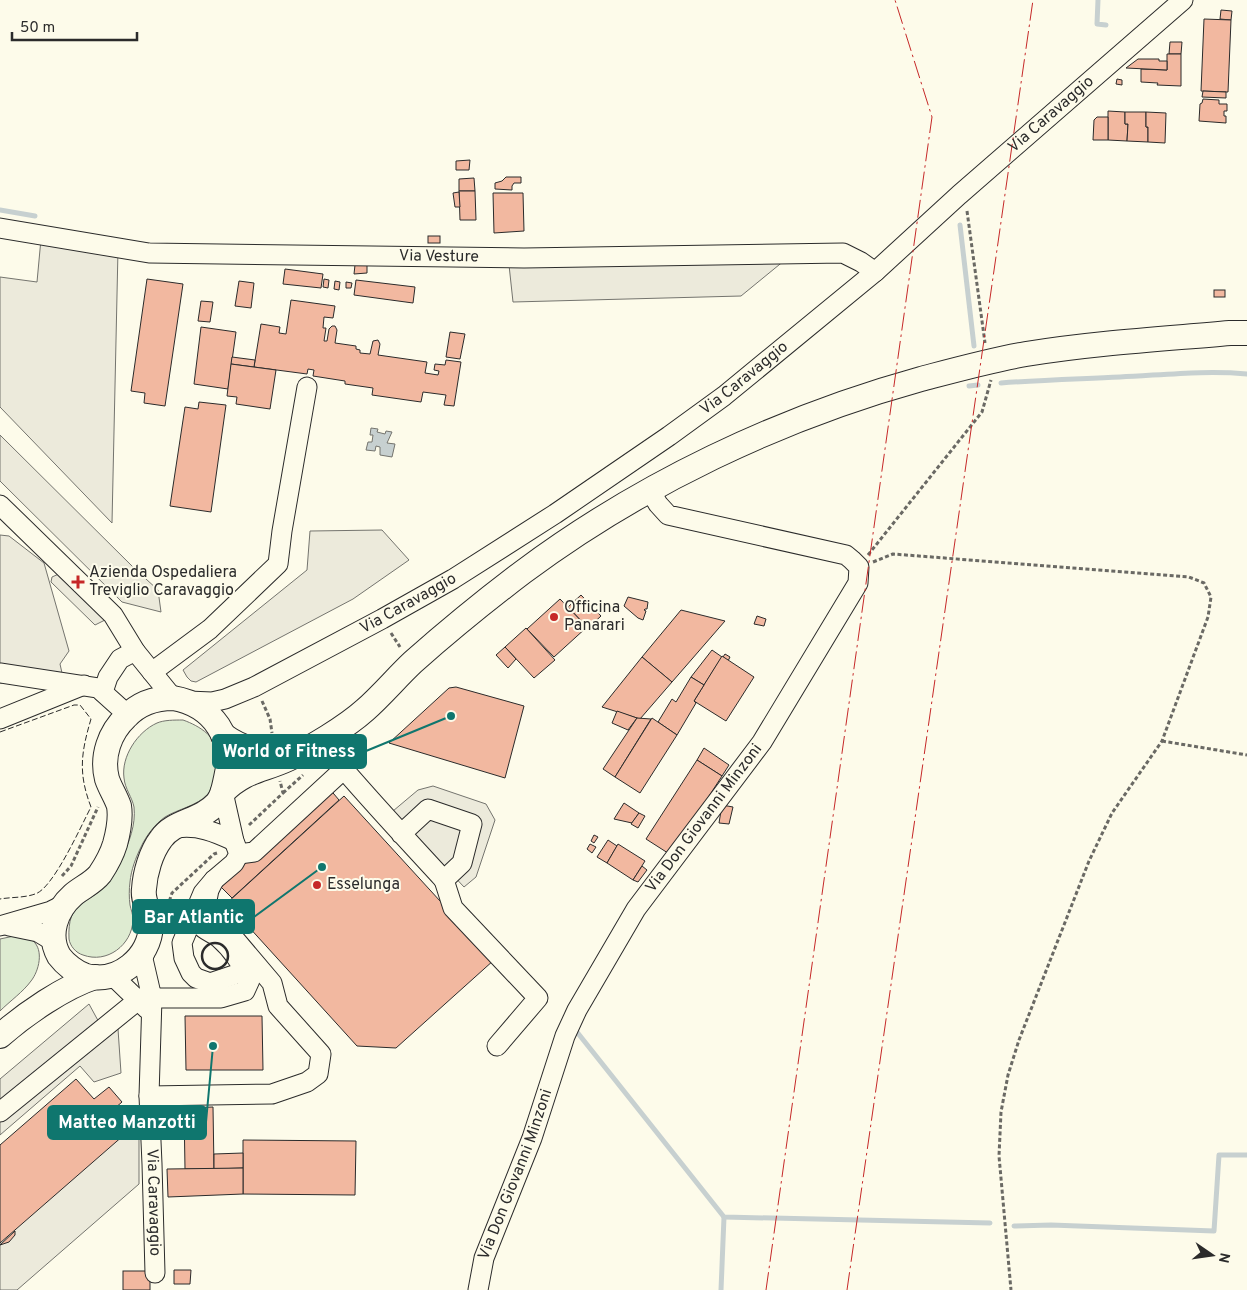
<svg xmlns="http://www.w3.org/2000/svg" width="1247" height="1290" font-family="Overpass,sans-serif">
<rect width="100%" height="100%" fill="#fdfbea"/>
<!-- green -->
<g fill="#deebd1" stroke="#74746e">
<path d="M183,720C200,726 219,738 219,758C219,763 217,768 216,773C214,780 213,788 208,794C197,806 178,809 165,817C155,824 146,836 141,847C136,857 131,870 130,882C129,889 129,898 130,905C131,910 133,914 133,920C132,945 107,964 83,955C76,953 70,946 69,939C67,900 87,906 107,884C114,876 119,867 122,858C129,842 136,825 134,807C132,797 125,789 124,778C121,757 137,732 157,723C164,720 174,720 183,720Z"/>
<path d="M14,936C20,937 28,937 33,941C44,950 39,971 31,981C23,992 10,1001 0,1011V939Z"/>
</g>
<!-- parking -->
<g fill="#eceadb" stroke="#74746e">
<path d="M41,239L118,250L112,523L0,407V277L37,282Z"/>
<path d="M785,260L741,296L513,302L509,265Z"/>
<path d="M0,435L134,568L158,590L161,612L122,602L0,481Z"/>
<path d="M382,530L409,560L353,599L196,682L191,681L187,677L183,670L307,570L310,531Z"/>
<path d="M0,535L9,536L44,563L69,651L60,664L62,673L5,666L2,683H0Z"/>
<path d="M61,573L105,620L95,625L51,582L52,577Z"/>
<path d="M433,786L486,804L495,820L476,877L464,887L393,811L418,790Z"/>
<path d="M89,1004L107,1037L118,1029L121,1073L94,1082L80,1066L0,1135V1079Z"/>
<path d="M139,1132V1184L17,1290H0V1239L119,1135Z"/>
</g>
<!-- water -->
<path fill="#c7d0d0" stroke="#74746e" d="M371,428L378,429L377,432L385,434L386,431L392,432L387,443L395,444L392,457L380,455V447L376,446L375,451L366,450L368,442H372L373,435H370Z"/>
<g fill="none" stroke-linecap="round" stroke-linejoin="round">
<!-- stream -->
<g stroke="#c7d0d0" stroke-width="5">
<path d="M1098,0L1097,24L1106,25"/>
<path d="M0,210L35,216"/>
<path d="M960,225L974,346"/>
<path d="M1001,383C1041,380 1080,379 1120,377C1163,375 1205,370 1247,374"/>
<path d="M969,386L978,385"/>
<path d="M573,1027L724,1217L990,1223"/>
<path d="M1014,1226L1051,1225L1214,1231L1219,1155H1247"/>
<path d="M721,1290L724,1217"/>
</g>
</g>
<!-- building -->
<g fill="#f2b8a0" stroke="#2b2b2b">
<path d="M1221,10L1232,11L1231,20L1220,19Z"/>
<path d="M1204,19L1231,20L1228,92L1201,91Z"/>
<path d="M1170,42H1182L1181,54H1169Z"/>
<path d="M1167,54H1181V86L1157,85L1158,83L1141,82V69L1167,70Z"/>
<path d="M1138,59H1159V61H1167V70L1126,68Z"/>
<path d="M1117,79L1122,80V85L1116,84Z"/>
<path d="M1203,91L1226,92V98L1202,97Z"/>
<path d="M1203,99L1219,100V104H1227V111H1224V116H1226V123L1199,121L1200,104L1202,103Z"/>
<path d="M1108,111L1125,112V124H1128L1127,141L1108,140Z"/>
<path d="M1125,112H1146V127H1148V142L1127,141L1128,124H1125Z"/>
<path d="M1146,112L1166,113L1165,143L1148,142V127H1146Z"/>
<path d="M1097,117H1108V140H1093L1094,120Z"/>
<path d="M470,160L469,170H456V161Z"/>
<path d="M506,177H521V183H514L512,186V190L495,189V183L502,181Z"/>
<path d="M474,178L475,191H459V179Z"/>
<path d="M459,191H475L476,220H460Z"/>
<path d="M459,192L460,207H455L453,193Z"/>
<path d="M493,193H523L524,231L494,233Z"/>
<rect x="428" y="236" width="12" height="7"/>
<path d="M355,265H367V273L354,274Z"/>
<path d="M285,269L323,274L321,288L283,284Z"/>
<path d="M147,279L183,284L165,406L144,403L145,393L131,391Z"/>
<path d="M324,279L329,280L328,288L323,287Z"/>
<path d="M356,280L415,287L413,303L354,295Z"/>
<path d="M239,281L254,283L251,308L235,306Z"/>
<path d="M335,281L340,282L339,290L334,289Z"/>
<path d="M346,282L352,283L351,288H346Z"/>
<rect x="1214" y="290" width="11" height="7"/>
<path d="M291,300L335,306L333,318L324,317L323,328H326L324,341H327L329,329L332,326H335L337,330L335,343L356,346V349L360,350V353L370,354L373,341L378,340L380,344L378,355L427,362L425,373L438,375L439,371L434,370L435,364L445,365L446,360L461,362L454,406L444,405L446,395L423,392L421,402L372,395L373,388L345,384V381L313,376L314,370L308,369L307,374L254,367L261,324L280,327L279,333L286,334Z"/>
<path d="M201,301L213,302L210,322L198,321Z"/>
<path d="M201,327L236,332L228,389L194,384Z"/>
<path d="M450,332L465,334L460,359L446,357Z"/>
<path d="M232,357L255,360L254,367L231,364Z"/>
<path d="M231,364L276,370L270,409L236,404L237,397L227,396Z"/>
<path d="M199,402L226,405L211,512L170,506L185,407L198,409Z"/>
<path d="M581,595L601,616L588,628L568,607Z"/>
<path d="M628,597L648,602L647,609H645L644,610L646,611L643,620L638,618L624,606Z"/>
<path d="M560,599L587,627L554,657L527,629Z"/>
<path d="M681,610L725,621L672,682L642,657Z"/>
<path d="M757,616L766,619L764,626L754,624Z"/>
<path d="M526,628L555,660L534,678L505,647Z"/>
<path d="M505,647L516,659L508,668L496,655Z"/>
<path d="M712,650L722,657L704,685L691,677Z"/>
<path d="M725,654L730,657L728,661L723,657Z"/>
<path d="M722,656L754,677L726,721L694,701Z"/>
<path d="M642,657L672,682L640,719L602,707Z"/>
<path d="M691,677L704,685L694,701L696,703L677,735L658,722L672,699L676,702Z"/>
<path d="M456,687L524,706L505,778L389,743L449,688Z"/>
<path d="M617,711L637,718L628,730L612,723Z"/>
<path d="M637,718L651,719L615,777L603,769Z"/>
<path d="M652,718L677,735L640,793L615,777Z"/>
<path d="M704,748L729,765L722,776L697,760Z"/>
<path d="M697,760L722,776L671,855L646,839Z"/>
<path d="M328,787L339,800L232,898L220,886Z"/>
<path d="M344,796L494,960L396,1048L357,1046L227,903Z"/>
<path d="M624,803L639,813L632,823L614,819Z"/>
<path d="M722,805L733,807L729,824L719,823Z"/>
<path d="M639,813L645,816L638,828L631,824Z"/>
<path d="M594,835L598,837L594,843L591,841Z"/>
<path d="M608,840L617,846L607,863L597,857Z"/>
<path d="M590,844L596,847L592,853L587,849Z"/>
<path d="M618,844L645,861L633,880L607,863Z"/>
<path d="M642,866L647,870L638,882L633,880Z"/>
<path d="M185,1016H262L263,1070H186Z"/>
<path d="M76,1079L94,1099L109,1087L122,1102L107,1115L124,1135L0,1243V1145Z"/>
<path d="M213,1107L214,1169H185L184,1108Z"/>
<path d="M243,1140L356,1141L355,1195L243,1194Z"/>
<path d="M243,1153V1168L214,1169V1154Z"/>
<path d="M243,1168V1194L168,1197L167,1169Z"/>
<path d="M15,1231V1235L9,1242L0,1245Z"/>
<path d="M174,1270H191L190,1284H174Z"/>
<rect x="123" y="1271" width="27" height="19"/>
</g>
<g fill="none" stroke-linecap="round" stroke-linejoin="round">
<defs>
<g id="minor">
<path id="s1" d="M0,228L149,253L524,258L843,253L861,262L875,272"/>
<path d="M0,505L113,615L135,651L173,698"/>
<path d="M152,672L210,629L278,564L282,531L307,387"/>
<path d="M0,673L98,688L128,715"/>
<path d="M103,692L108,677L120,659L135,651"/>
<path id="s2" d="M188,701L212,702L225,699L254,687L382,619L453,579L555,514L669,436L724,396L875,272L959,195L1183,0"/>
<path d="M0,719L84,685"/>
<path d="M320,741C359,789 402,834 444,880L462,863L472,824L428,809L401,834"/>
<path d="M223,792L234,841L239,854L234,863L214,880L203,893L182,943L184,958L191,973L196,978L210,983L234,975"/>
<path d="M177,828C198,825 215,832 234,841"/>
<path d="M239,854L254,852L344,769"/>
<path d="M444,880L453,908L538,998L497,1046"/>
<path d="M0,926L51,911L65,904"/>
<path d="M9,926L38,932L53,941"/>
<path id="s3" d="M146,948L143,959L152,998L149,1096L152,1164L155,1273"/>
<path d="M109,976L117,980L147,1009"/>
<path d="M152,998H221L245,991L250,980C241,964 233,950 219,938C213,933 205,931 200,925"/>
<path d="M149,1096L272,1094L307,1082L318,1074L321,1054L278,1006L272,983L206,905L209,890L214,880"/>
<path d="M0,1112L137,1001L151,993"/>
<path id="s4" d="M478,1290L484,1258L532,1138L565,1036L577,1010L636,909L762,742L858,583L859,567L852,560L846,555L668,515L658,504L650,490"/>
</g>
<g id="major">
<path d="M173,698C213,705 236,739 226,778C224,787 223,796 217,803C200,822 174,820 161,839C151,852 145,873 144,889C142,901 151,913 151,925C150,958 118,984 86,976C76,973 65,964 59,956C47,935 56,910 73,895C81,888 93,883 100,874C106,865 112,854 115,844C118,833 121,818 119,806C116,797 110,788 107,779C101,756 110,732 126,717C139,703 155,698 173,698Z"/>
<path d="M223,735C244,750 264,755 289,749"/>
<path d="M223,792C245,770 262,771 288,759C311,748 346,727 365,710C382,695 397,677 413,662C448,631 486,600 523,572C641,484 780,418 921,379C955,370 991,360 1026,354C1093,343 1162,339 1230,333H1247"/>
<path d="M0,1036C25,1014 64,987 95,977"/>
</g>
</defs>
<!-- minor casing -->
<use href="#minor" stroke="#2b2b2b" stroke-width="21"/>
<!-- major casing -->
<use href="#major" stroke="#2b2b2b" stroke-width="26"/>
<!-- path -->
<g stroke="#6a6964" stroke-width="3" stroke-dasharray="4 2.5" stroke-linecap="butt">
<path d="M967,211L985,343"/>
<path d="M868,555L982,412L991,380"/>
<path d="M873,562L893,554L1189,577L1204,583L1211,597L1208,617L1162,741L1112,813L1089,861L1019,1040L1008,1075L1001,1112L999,1156L1011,1290"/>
<path d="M391,633L400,647"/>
<path d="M262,701L270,719L272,733"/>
<path d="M1162,741L1247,755"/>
<path d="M283,793L303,775"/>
<path d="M249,825L283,793L280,781"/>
<path d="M62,876L71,866L98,807"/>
<path d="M171,914L170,899L172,893L214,854L217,853"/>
</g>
<!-- minor -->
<use href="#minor" stroke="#fdfbea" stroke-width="19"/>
<!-- major -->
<use href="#major" stroke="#fdfbea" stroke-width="24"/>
<!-- fence -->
<path stroke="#2b2b2b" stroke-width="1" stroke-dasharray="6 2.5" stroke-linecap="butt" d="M0,732L74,705H80L91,719C81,753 78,773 91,807C81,826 53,889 35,894C24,898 11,897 0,899"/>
<!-- wall -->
<circle stroke="#2b2b2b" stroke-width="2.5" cx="215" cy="956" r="13"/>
<!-- power -->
<g stroke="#c62828" stroke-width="1" stroke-dasharray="18 4 2.5 4" stroke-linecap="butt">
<path d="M766,1290L932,117L895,0"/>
<path d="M847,1290L1033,0"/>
</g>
</g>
<!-- markers -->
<g fill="#c62828" stroke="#fdfbea" stroke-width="2">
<path d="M75.5 574.5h5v5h5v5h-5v5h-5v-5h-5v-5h5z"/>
<circle cx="554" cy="617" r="5"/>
<circle cx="317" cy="885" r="5"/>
</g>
<g text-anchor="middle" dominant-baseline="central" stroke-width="4" stroke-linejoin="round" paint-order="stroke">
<!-- street labels -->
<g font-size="16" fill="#2b2b2b" stroke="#fdfbea">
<text stroke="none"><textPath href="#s2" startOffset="1054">Via Caravaggio</textPath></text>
<text stroke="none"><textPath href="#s1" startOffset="441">Via Vesture</textPath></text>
<text stroke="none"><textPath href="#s2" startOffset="649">Via Caravaggio</textPath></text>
<text stroke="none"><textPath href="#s2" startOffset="244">Via Caravaggio</textPath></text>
<text stroke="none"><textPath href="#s4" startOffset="528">Via Don Giovanni Minzoni</textPath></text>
<text stroke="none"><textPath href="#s4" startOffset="122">Via Don Giovanni Minzoni</textPath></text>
<text stroke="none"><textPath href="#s3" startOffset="256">Via Caravaggio</textPath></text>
</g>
<!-- poi labels -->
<g font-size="16" fill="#2b2b2b" stroke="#fdfbea" text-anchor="start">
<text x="89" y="573">Azienda Ospedaliera<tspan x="89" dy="18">Treviglio Caravaggio</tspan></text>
<text x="564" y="608">Officina<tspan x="564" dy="18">Panarari</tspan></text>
<text x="327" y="885">Esselunga</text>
</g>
</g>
<!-- callouts -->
<path fill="none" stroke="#0f766e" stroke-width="2" d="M451 716L366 751M322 867L254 917M213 1046L206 1122"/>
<g fill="#0f766e" stroke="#fdfbea" stroke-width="2">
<circle cx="451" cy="716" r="5"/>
<circle cx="322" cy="867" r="5"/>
<circle cx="213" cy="1046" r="5"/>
</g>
<g fill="#0f766e" stroke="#0f766e" stroke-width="2">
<rect x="213" y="735" width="153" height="33" rx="5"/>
<rect x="133" y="900" width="121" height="33" rx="5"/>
<rect x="48" y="1106" width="158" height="33" rx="5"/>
</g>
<g font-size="18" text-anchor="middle" font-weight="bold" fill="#fff">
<text x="289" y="757">World of Fitness</text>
<text x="194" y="923">Bar Atlantic</text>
<text x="127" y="1128">Matteo Manzotti</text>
</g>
<!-- north arrow -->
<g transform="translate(1212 1255) rotate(103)" stroke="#fdfbea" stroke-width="4" paint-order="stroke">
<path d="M0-4L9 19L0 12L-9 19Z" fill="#2b2b2b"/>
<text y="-8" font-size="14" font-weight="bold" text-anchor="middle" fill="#2b2b2b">N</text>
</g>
<!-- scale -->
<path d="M12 32v8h125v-8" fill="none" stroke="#2b2b2b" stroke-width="2.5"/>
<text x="20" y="32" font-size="15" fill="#2b2b2b" stroke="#fdfbea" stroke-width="4" paint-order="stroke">50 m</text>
</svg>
